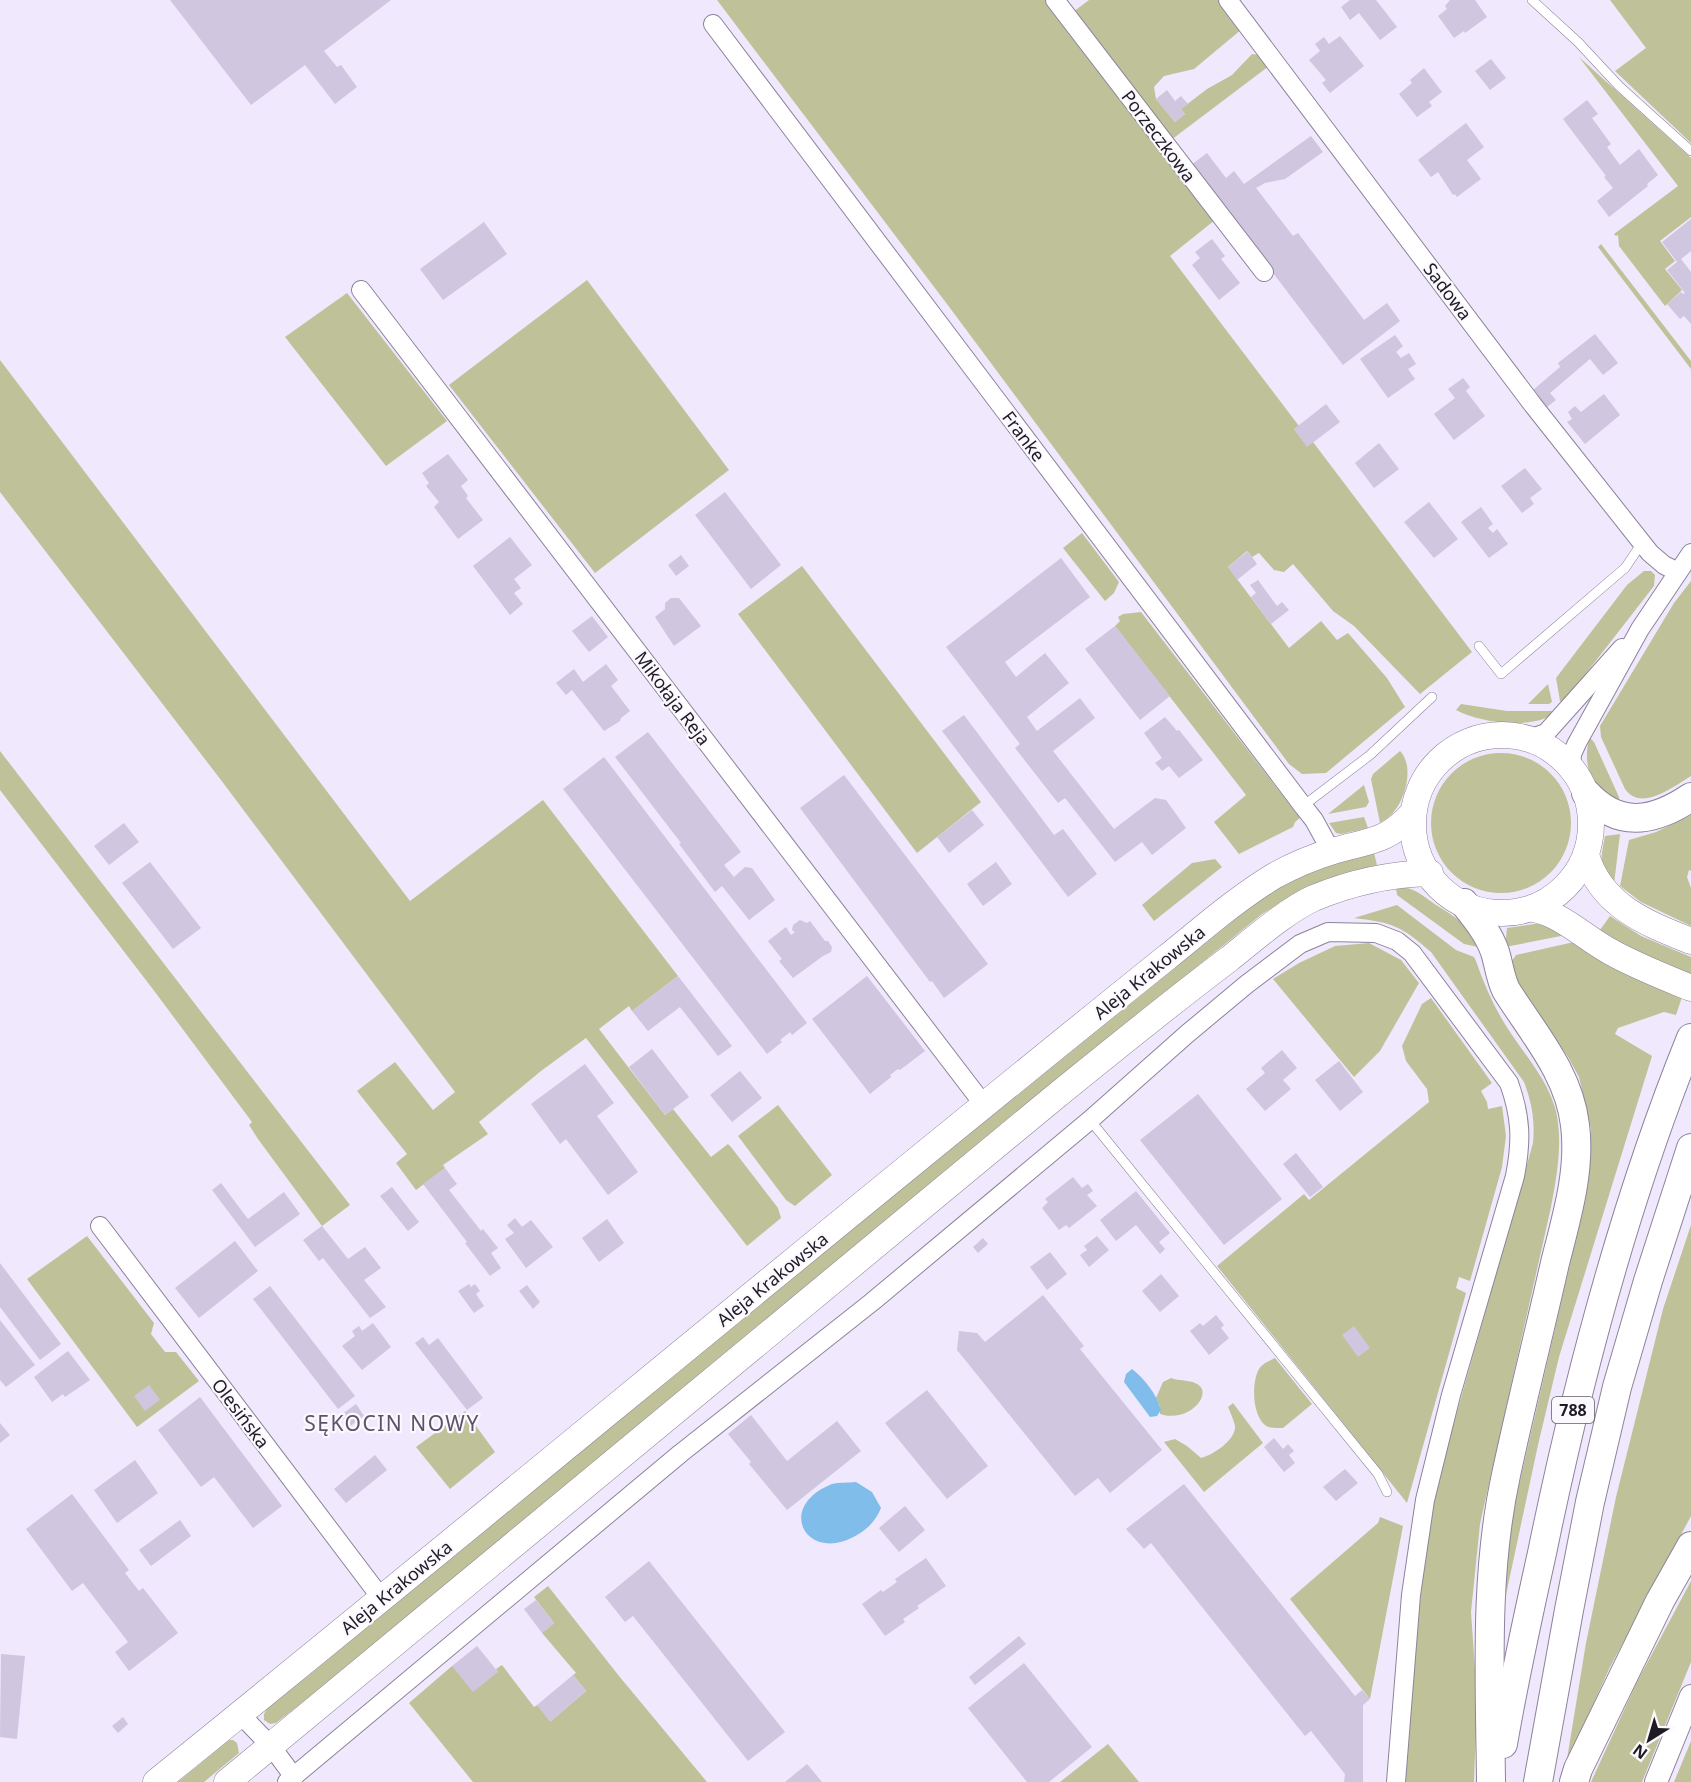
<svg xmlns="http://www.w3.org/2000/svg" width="1691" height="1782" font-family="'Noto Sans',sans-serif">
<rect width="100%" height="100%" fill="#f0e8fd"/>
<!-- green -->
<g fill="#bfc298">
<path d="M717,0H1047L1215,220L1170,256L1299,426L1294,429L1307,446L1313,442L1472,652L1420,694L1354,626L1333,611L1293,564L1284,572L1274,570L1259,553L1252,557L1247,551L1228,567L1289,648L1321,621L1337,640L1348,633L1387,678L1405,707L1326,773L1302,774L1289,764L950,308Z"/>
<path d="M1089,0H1220L1242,29L1194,69L1164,76L1154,87L1156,99L1175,122L1185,114L1181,109L1207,89L1232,75L1252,54L1261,55L1269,66L1171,140L1073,12Z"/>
<path d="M1610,0H1691V143L1615,71L1646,48Z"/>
<path d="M1579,57L1691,158V217L1660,241L1675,261L1665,269L1682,290L1665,306L1619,246L1618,235L1616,236L1614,234L1678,186Z"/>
<path d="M1601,244L1691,361V369L1598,247Z"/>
<path d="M587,280L729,470L595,573L449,385Z"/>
<path d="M347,293L447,421L386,466L285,337Z"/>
<path d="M0,360L410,901L543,800L678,976L632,1011L629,1006L599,1029L665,1115L673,1109L711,1157L728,1144L731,1147L778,1208L781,1218L747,1246L586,1038L541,1071L479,1122L488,1134L443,1165L445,1168L416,1190L396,1163L407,1154L357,1091L395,1062L433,1110L455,1092L224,784L0,492Z"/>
<path d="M1082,533L1119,582L1114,593L1105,601L1063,548Z"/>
<path d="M802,566L981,802L917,853L738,614Z"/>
<path d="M1644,571H1651L1655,575L1654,586L1563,703L1560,701L1556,678L1627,585Z"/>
<path d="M1691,581V776C1673,787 1641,812 1625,789L1601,737L1600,726L1674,603Z"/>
<path d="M1141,612L1300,818L1295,822L1293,827L1239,854L1214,822L1246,795L1115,626L1120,621L1118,617L1123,614Z"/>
<path d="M1548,684L1552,702L1549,704H1528Z"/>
<path d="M1461,704L1507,711H1552L1555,713C1532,730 1480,723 1456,710Z"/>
<path d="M1590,738L1594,742L1619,797V803C1612,798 1602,792 1596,785C1587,774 1584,752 1590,738Z"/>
<path d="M0,751L350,1205L322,1226L258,1139L249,1125L252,1122L152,988L0,790Z"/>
<path d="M1400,751C1415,767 1405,800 1392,814C1388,818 1384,820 1380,823L1371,779L1373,774Z"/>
<circle cx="1501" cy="823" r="70"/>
<path d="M1364,785L1369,802L1366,807L1328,814Z"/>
<path d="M1691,815V871L1689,870L1687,877L1691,888V926L1641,902L1620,886L1629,840L1656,832Z"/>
<path d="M1364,817L1368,828L1341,834L1336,833L1329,823Z"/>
<path d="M1620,834L1614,884C1599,862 1600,862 1605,836Z"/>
<path d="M1374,853L1377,865L1311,885L1262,914C947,1168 637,1428 325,1685L276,1723L270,1724L264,1720V1714L268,1707L313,1672L721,1335L1259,900C1295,875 1333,863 1374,853Z"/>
<path d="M1215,859L1222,867L1154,921L1142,905L1192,863Z"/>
<path d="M1404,887C1419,891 1423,896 1436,905C1454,916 1471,926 1478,947L1464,944L1397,895L1396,888Z"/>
<path d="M1397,905L1456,950L1474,957L1476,961C1485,987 1496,1012 1512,1035C1529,1060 1548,1081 1556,1111C1563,1143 1557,1175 1551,1207L1480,1524L1471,1612L1477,1698L1474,1782H1404C1411,1680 1420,1577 1439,1476L1533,1143C1535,1121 1532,1103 1524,1082L1431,952C1401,926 1394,923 1354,918Z"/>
<path d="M1610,916L1641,936L1691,957V975L1643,956L1600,930Z"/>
<path d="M1541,923L1566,930L1561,936L1505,947L1507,928Z"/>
<path d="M1574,942L1630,976L1682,997L1676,1015L1664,1012L1618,1028L1615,1034L1652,1056L1559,1357L1538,1445L1501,1618L1513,1511L1573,1251L1591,1154V1129L1579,1077L1568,1057L1522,990L1513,970L1512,961L1516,955Z"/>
<path d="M1369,943L1401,960L1419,983L1380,1051L1354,1077L1273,979L1299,963L1335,946Z"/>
<path d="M1431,998L1492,1083L1481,1091L1487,1102L1488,1109L1502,1106L1506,1136L1502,1167L1470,1281L1459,1277L1456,1288L1466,1293L1407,1503L1217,1266L1304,1194L1309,1200L1429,1102L1427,1089L1406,1061L1402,1046L1422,1004Z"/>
<path d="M778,1105L832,1175L795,1206L786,1200L738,1136Z"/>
<path d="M1691,1225V1516L1609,1669L1566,1765L1586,1643L1616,1497L1663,1309Z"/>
<path d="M87,1236L154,1323L151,1334L165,1352H176L199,1381L137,1427L27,1279Z"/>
<path d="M1275,1358L1312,1404L1283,1428C1279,1428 1272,1428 1268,1427C1252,1419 1251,1383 1259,1369C1263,1363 1269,1361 1275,1358Z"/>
<path d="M1171,1378C1179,1381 1190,1380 1195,1383C1216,1391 1190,1424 1160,1414V1406L1156,1398L1163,1382Z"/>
<path d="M1233,1403L1263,1443L1204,1492L1164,1442L1175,1439L1187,1446L1201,1458C1213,1455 1236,1440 1235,1426C1234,1420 1230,1412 1228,1407Z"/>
<path d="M465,1411L495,1452L450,1489L416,1447Z"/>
<path d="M1380,1517L1403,1526L1370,1699L1290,1599L1378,1523Z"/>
<path d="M1691,1581V1662L1642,1782H1591L1637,1682Z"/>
<path d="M548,1586L619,1676L707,1782H473L409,1703L452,1666L498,1672L496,1669L502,1665L534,1707L537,1705L551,1721L586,1691L573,1675L576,1673L542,1633L554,1623L534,1597Z"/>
<path d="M229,1740H233L237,1743L239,1753L204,1782H178Z"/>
<path d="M1691,1741V1782H1674Z"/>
<path d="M1108,1744L1139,1782H1060Z"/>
</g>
<!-- water -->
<g fill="#80bdeb">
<path d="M1132,1369C1145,1379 1157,1395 1161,1410L1157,1416L1150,1417L1124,1382L1126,1374Z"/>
<path d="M856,1482L872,1492L881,1508C876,1520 869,1528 857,1535C807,1565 774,1507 832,1484C839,1482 849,1483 856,1482Z"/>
</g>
<!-- building -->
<g fill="#d0c6df">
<path d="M170,0H391L324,51L337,67L341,65L357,87L335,104L305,65L251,105Z"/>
<path d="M1350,0H1376L1397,27L1380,40L1359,13L1350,20L1341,7Z"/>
<path d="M1450,0H1475L1487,17L1465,33L1464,31L1454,38L1438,16L1447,9L1445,6Z"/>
<path d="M1340,36L1364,66L1330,93L1322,83L1326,80L1309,60L1320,51L1315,44L1324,37L1329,44Z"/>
<path d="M1491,59L1506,78L1490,90L1475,71Z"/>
<path d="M1424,68L1442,92L1429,102L1432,106L1417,117L1399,94L1412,83L1410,80Z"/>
<path d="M1167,90L1175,101L1181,96L1188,104L1181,109L1185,114L1175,122L1156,99Z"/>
<path d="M1587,100L1598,114L1592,118L1611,144L1607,147L1620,165L1639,149L1658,175L1647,184L1648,186L1609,217L1597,201L1613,188L1604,177L1606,176L1563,119Z"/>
<path d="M1466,123L1484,147L1467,160L1481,179L1457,197L1455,194L1453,195L1438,172L1431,177L1418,160Z"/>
<path d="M1311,136L1323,152L1285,179L1265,183L1256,188L1293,236L1298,233L1364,320L1387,303L1400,321L1343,365L1191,165L1207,153L1226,178L1234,171L1244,184Z"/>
<path d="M1691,219V251L1681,259L1691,272V324L1684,316L1680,319L1667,304L1681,292L1683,294L1685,293L1667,270L1677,262L1662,242Z"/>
<path d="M484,222L507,254L443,300L420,269Z"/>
<path d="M1212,239L1225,256L1221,259L1240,283L1219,300L1192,265L1200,258L1195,252Z"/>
<path d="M1595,334L1618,363L1603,375L1590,359L1550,393L1556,400L1547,407L1533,390L1560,367L1558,363Z"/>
<path d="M1395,335L1403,346L1396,352L1401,358L1409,353L1416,364L1408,369L1415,379L1388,398L1360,359Z"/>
<path d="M1463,378L1470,387L1466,391L1485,416L1454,440L1434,414L1455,398L1448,389Z"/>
<path d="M1604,394L1620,415L1585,444L1567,422L1572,419L1568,412L1575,406L1581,412Z"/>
<path d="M1326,404L1340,422L1307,447L1294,429Z"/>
<path d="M1379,443L1399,469L1374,488L1355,463Z"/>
<path d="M448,454L468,480L461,486L468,496L466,498L483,520L458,539L434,507L439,502L426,486L429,483L422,473Z"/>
<path d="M1525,468L1542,489L1530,498L1534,504L1522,513L1501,486Z"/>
<path d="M725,492L781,565L751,589L695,515Z"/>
<path d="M1429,502L1458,539L1434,558L1404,522Z"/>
<path d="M1481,507L1493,524L1488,528L1493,533L1497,529L1508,544L1489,558L1461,522Z"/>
<path d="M510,537L532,565L514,579L521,588L514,593L523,604L510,615L473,566Z"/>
<path d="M1248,551L1257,564L1237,580L1228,567Z"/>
<path d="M681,555L689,566L676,576L668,565Z"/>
<path d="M1061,558L1090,597L1005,662L1016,677L1045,653L1069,683L1027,717L1037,731L1080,698L1095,718L1053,751L1114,829L1155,798L1166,800L1186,828L1152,855L1142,842L1115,862L1065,798L1058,803L1015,748L1020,744L946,647Z"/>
<path d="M1258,580L1277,606L1282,602L1289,610L1271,624L1251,597L1256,593L1250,585Z"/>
<path d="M671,598H679L701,626L674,646L655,617L665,609V603Z"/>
<path d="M592,616L608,637L589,652L572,631Z"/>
<path d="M1115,626L1170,696L1140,720L1085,649Z"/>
<path d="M606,664L618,680L611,686L630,711L621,718L620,721L604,731L572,690L566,695L556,683L574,669L583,682Z"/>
<path d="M964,715L1054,835L1063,829L1097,874L1068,897L942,731Z"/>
<path d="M1165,717L1177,731L1179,730L1203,760L1179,778L1169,766L1162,771L1155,763L1162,758L1144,733Z"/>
<path d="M648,732L741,852L724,865L734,877L745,867L752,868L775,900L749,920L722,886L715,892L679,844L681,843L615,757Z"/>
<path d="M604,757L807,1023L792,1035L790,1032L780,1040L782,1042L767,1054L563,789Z"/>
<path d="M844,775L988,964L944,998L932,981L930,982L800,808Z"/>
<path d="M972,810L984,825L949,853L937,837Z"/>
<path d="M124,823L139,842L109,865L94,846Z"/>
<path d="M150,862L201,928L173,949L122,883Z"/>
<path d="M996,862L1012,884L983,906L967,884Z"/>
<path d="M800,920L807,923L810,921L825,941H828L832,947L831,952L823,956L793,978L779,961L782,959L768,941L786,927L791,935L795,932L792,930L793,925Z"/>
<path d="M678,976L732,1046L718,1056L680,1007L648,1031L632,1011Z"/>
<path d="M867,976L925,1051L900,1070L898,1069L890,1075L891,1077L870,1094L812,1019Z"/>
<path d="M652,1049L689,1097L665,1115L629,1067Z"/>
<path d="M1282,1050L1297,1068L1283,1080L1291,1089L1265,1111L1246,1089L1265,1073L1261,1068Z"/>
<path d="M1339,1061L1363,1092L1340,1111L1315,1080Z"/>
<path d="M585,1064L614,1103L597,1116L638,1172L608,1195L566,1139L560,1144L531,1104Z"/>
<path d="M740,1071L762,1098L732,1122L710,1095Z"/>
<path d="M1198,1094L1282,1199L1224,1245L1140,1140Z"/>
<path d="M1296,1153L1323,1187L1310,1197L1283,1164Z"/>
<path d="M445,1168L457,1184L449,1190L481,1231L483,1229L498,1248L491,1253L501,1268L490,1276L465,1243L467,1242L423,1184Z"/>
<path d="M1073,1177L1082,1188L1088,1184L1093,1191L1087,1195L1097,1206L1069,1228L1066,1225L1059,1230L1042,1208L1048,1202L1045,1199Z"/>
<path d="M221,1183L248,1219L284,1192L300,1214L255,1247L212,1190Z"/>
<path d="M392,1187L419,1222L408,1231L380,1196Z"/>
<path d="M1136,1191L1170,1233L1159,1242L1165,1249L1160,1254L1136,1225L1116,1241L1100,1220Z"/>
<path d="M515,1218L522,1227L531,1220L553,1247L526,1268L505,1239L514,1233L507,1225Z"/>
<path d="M607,1219L624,1243L599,1262L582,1238Z"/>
<path d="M322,1226L348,1259L365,1247L381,1268L364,1280L386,1307L370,1318L323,1258L319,1261L303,1240Z"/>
<path d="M1097,1236L1109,1250L1089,1267L1080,1255L1087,1250L1084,1246Z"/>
<path d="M983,1238L988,1244L978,1253L973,1247Z"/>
<path d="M235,1241L258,1271L199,1318L175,1288Z"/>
<path d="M1050,1252L1067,1274L1047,1290L1030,1267Z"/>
<path d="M0,1263L61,1344L40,1360L0,1307Z"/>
<path d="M1161,1274L1179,1296L1160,1312L1142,1291Z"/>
<path d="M469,1284L471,1287L475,1284L480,1291L476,1294L484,1306L474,1313L458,1291Z"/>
<path d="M527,1285L540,1302L533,1309L519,1291Z"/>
<path d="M270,1286L355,1396L338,1409L253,1299Z"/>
<path d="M1043,1295L1084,1346L1080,1349L1162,1450L1110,1493L1098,1478L1075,1496L957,1350L959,1331L977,1333L985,1342Z"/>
<path d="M1216,1315L1224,1325L1221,1328L1229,1338L1209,1355L1190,1331L1200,1323L1203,1326Z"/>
<path d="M0,1320L35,1365L6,1387L0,1380Z"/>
<path d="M373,1323L391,1347L362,1370L342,1346L355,1336L352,1331L359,1326L362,1331Z"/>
<path d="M1354,1326L1370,1348L1358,1357L1342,1335Z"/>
<path d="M423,1337L429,1345L438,1338L483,1398L467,1410L415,1343Z"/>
<path d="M68,1351L90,1380L65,1397L63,1394L52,1402L34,1377Z"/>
<path d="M149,1385L160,1400L145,1411L134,1396Z"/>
<path d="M927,1390L988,1466L947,1499L885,1423Z"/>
<path d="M200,1397L282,1506L253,1528L214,1477L201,1487L158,1430Z"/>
<path d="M356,1404L364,1416L349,1427L341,1415Z"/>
<path d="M751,1415L787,1461L837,1421L861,1451L787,1510L749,1464L751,1462L728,1434Z"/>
<path d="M0,1423L10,1435L0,1443Z"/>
<path d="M1274,1438L1283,1449L1288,1444L1294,1451L1289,1455L1295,1463L1284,1472L1264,1447Z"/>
<path d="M375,1455L387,1470L346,1503L334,1489Z"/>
<path d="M135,1460L158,1493L117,1523L94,1490Z"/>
<path d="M1345,1469L1358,1483L1336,1501L1323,1487Z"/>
<path d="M1184,1484L1355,1696L1362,1690L1370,1699L1363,1705V1782H1344L1345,1774L1311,1731L1305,1736L1151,1543L1144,1549L1126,1529Z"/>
<path d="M72,1494L129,1570L125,1573L139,1591L143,1588L178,1633L129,1671L115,1652L128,1642L83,1583L72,1591L26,1529Z"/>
<path d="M905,1506L925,1530L899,1552L879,1528Z"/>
<path d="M180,1520L191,1536L151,1566L139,1550Z"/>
<path d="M926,1558L946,1586L917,1606L919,1608L903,1619L905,1622L885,1636L862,1604L881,1590L883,1592L897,1582L895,1579Z"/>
<path d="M649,1561L785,1732L748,1761L633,1616L625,1622L605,1597Z"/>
<path d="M536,1600L554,1623L542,1633L524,1609Z"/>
<path d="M1019,1636L1026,1644L975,1685L969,1677Z"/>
<path d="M477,1646L498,1672L473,1692L452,1666Z"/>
<path d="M1,1654L25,1656L17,1739L0,1737Z"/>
<path d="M1024,1663L1092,1747L1049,1782H1027L968,1708Z"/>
<path d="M573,1675L586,1691L550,1722L537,1705Z"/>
<path d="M123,1717L128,1724L118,1733L112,1726Z"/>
<path d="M807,1764L822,1782H785Z"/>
</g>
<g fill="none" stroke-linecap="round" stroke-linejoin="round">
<defs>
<g id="service">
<path d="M1532,0L1578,42L1619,86L1691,151"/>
<path d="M1479,646L1501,674L1625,568L1642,543"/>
<path d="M1303,806L1370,755L1432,697"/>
<path d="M1090,1120L1378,1474L1387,1492"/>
</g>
<g id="minor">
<path d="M1055,0L1264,272"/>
<path d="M1228,0L1533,405L1650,553L1664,565L1678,572"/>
<path d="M713,24L1303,806L1314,820L1331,851"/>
<path d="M361,290L984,1105"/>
<path d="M1529,739L1546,733L1622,648"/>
<path d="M1571,768L1572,754L1577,743L1640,629L1691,553"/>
<path d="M100,1226L382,1599"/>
<path d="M240,1714L271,1746L294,1777"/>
<path d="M287,1782L681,1453L872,1302L1090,1120L1187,1034L1247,984L1300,944L1328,932L1376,933L1397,941L1412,953L1509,1083C1521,1117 1522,1140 1515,1176L1451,1395L1425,1500L1411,1595L1396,1782"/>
</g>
<path id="tertiary" d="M1656,1782L1691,1696"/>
<g id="secondary">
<circle cx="1502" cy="824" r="89"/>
<path d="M1586,855C1601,906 1646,923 1691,941"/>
<path d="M1534,909C1563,915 1585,938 1611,952C1636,966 1664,977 1691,988"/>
<path d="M156,1782C494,1509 827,1230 1166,958C1201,930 1236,899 1274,876C1292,866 1313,857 1333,851C1366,841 1386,843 1411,815"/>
<path d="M227,1782L1050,1101C1109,1053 1168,1005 1229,959C1253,940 1287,910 1314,898C1350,883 1391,874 1430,873"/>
</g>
<g id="primary">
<path d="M1586,793C1619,829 1654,822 1691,797"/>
<path d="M1464,903C1476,918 1489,934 1495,952C1499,965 1500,977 1506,990C1533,1033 1569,1073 1575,1125C1581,1171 1566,1219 1555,1263C1539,1334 1521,1404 1506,1475C1484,1576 1490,1679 1491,1782"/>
<path d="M1503,1744C1514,1680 1528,1616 1542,1553C1578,1378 1624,1203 1691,1038"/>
<path d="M1538,1782L1569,1610L1590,1502L1617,1387L1648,1281L1691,1148"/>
<path d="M1574,1782L1578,1769L1660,1601L1691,1546"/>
</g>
</defs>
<!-- service casing -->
<use href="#service" stroke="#8d839a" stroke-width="10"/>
<!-- minor casing -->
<use href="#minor" stroke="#8d839a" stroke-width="20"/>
<!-- tertiary casing -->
<use href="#tertiary" stroke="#8d839a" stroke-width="24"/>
<!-- secondary casing -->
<use href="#secondary" stroke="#8d839a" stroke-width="27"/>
<!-- primary casing -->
<use href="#primary" stroke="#8d839a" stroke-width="30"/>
<!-- service -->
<use href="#service" stroke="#fff" stroke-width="9"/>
<!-- minor -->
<use href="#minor" stroke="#fff" stroke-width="18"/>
<!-- tertiary -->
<use href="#tertiary" stroke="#fff" stroke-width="22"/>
<!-- secondary -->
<use href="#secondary" stroke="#fff" stroke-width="26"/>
<!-- primary -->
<use href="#primary" stroke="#fff" stroke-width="28"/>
</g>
<g text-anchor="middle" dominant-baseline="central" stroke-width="4.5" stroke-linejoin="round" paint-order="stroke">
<!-- shield labels -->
<rect fill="#fbf9fe" stroke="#605e65" stroke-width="1.5" x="1552" y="1397" width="42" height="26" rx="4.5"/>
<g font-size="16" font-weight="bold" fill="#1e1b24">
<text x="1573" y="1410">788</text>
</g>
<!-- street labels -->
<g font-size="18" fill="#1e1b24" stroke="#fbf9fe">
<text transform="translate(1159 136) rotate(53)">Porzeczkowa</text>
<text transform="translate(1448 291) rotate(53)">Sadowa</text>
<text transform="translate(1024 436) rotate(53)">Franke</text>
<text transform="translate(673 698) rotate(53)">Mikołaja Reja</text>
<text transform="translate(1149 972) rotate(-39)">Aleja Krakowska</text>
<text transform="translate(772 1279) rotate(-39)">Aleja Krakowska</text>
<text transform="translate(241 1413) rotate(53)">Olesińska</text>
<text transform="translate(396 1587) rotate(-39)">Aleja Krakowska</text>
</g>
<!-- quarter labels -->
<g font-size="21" letter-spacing="1.5" fill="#5c5369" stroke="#fbf9fe">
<text x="392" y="1423">SĘKOCIN NOWY</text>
</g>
</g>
<!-- north arrow -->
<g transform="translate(1649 1740) rotate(217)" stroke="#fbf9fe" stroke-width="4.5" paint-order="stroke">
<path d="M0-4.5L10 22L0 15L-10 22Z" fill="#1e1b24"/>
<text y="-9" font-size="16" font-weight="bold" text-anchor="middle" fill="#1e1b24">N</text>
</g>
</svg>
